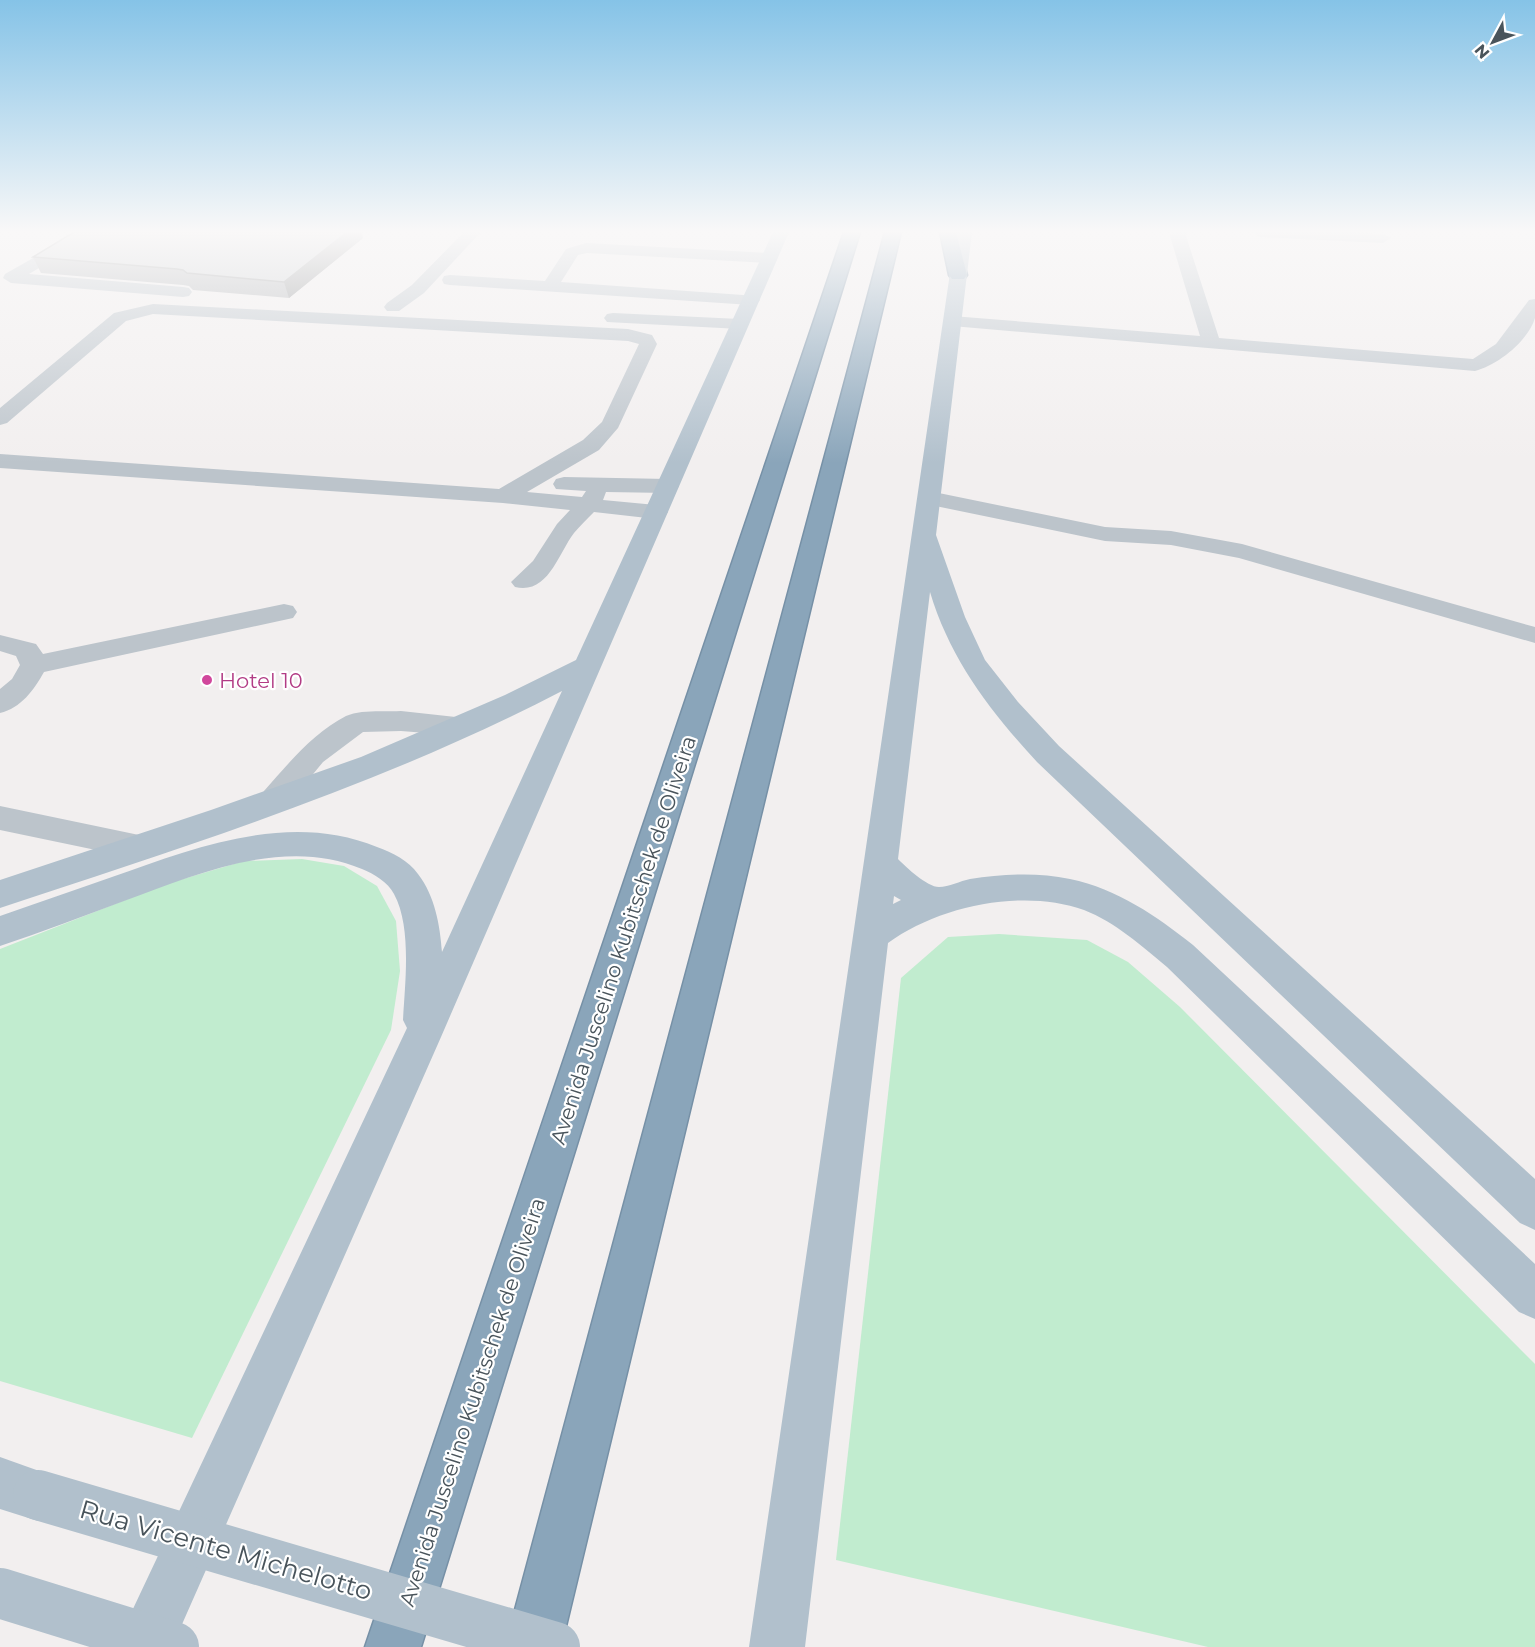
<svg xmlns="http://www.w3.org/2000/svg" width="1535" height="1647" font-family="Montserrat,sans-serif">
<rect width="100%" height="100%" fill="#f2efef"/>
<!-- green -->
<g fill="#c1eccf">
<path d="M302,859L344,866L377,886L396,921L400,971L391,1030L192,1438L0,1381V949L166,884L244,861Z"/>
<path d="M999,934L1087,940L1128,962L1180,1007L1535,1364V1647H1208L836,1560L901,978L948,937Z"/>
</g>
<g fill="none" stroke-linecap="round" stroke-linejoin="round">
<defs>
<g id="highway">
<path d="M844,232H860L421,1647H365Z"/>
<path d="M885,232H901L561,1647H505Z"/>
<path d="M940,232H956L967,275L964,279H952L949,275Z"/>
</g>
</defs>
<!-- highway casing -->
<use href="#highway" stroke="#7690a6" stroke-width="3"/>
<!-- minor -->
<g fill="#bcc4cb" fill-rule="evenodd">
<path d="M79,232H99L29,274L183,287L189,288L192,292L189,296L183,297L11,283L3,278L5,274Z"/>
<path d="M464,232H481L424,293L399,311H387L384,307L387,303L412,285Z"/>
<path d="M1172,232H1188L1186,236L1219,338L1473,359L1496,344L1529,300L1535,299C1535,304 1535,313 1535,318C1528,341 1498,365 1475,371L952,326L946,325L943,321L946,317L952,316L1200,336L1170,236Z"/>
<path d="M1252,232C1272,232 1383,228 1391,238L1383,243L1260,237Z"/>
<path d="M586,243L769,253L777,258L769,263L587,253L578,255L561,282L757,296L760,300L757,304L751,305L450,285L444,284L442,280L444,276L450,275L545,281L566,249Z"/>
<path d="M153,304L628,329L652,335L657,344L618,428L599,450L527,492L582,497L586,491L556,489L553,484L556,479L564,477L668,479L676,481L679,486L676,491L668,493L606,492L603,500L656,505L664,507L668,512L664,517L656,519L594,512C587,519 580,526 574,533C558,554 548,595 515,587L511,582L533,561L557,524L570,510L503,503L0,468V454L499,489L583,440L602,422L639,344L628,341L153,314L126,321L7,423L0,425V408L114,313Z"/>
<path d="M613,313L740,319L746,320L749,324L746,328L740,329L607,322L604,318L607,314Z"/>
<path d="M929,491L1105,527L1171,531L1242,544L1535,627V643L1239,558L1171,545L1105,541L921,503L918,498L921,493Z"/>
<path d="M284,604L293,606L297,612L293,618L44,672C34,690 21,708 0,713V689L12,679L20,665L16,656L0,651V635L36,644L43,654Z"/>
<path d="M401,711L474,719L478,726L474,733L464,736L401,731L363,732L323,762L286,807L275,810L264,807L260,799L264,791C287,765 314,732 346,716C361,709 385,712 401,711Z"/>
<path d="M0,806L139,835L150,838L155,847L150,856L139,859L0,830Z"/>
</g>
<!-- major -->
<g fill="#b1c0cc" fill-rule="evenodd">
<path d="M773,232H789L441,1037L172,1647H115L407,1028L403,1020C405,983 412,927 394,894C388,882 374,874 362,869C285,836 198,874 124,901C83,916 42,932 0,946V916C37,903 75,890 112,877C196,847 290,811 377,847C393,853 408,860 418,874C435,896 440,925 442,952L562,691C386,783 188,846 0,908V880L211,810L361,757L505,695L576,660Z"/>
<path d="M956,232H972L936,535L965,617L985,660L1018,702L1059,746L1535,1179V1230L1520,1223L1037,762C990,711 950,659 930,592L898,859C906,867 927,887 939,887C949,887 960,881 970,879C1003,874 1037,872 1070,879C1118,889 1156,916 1193,945L1535,1264V1319L1519,1312L1167,967C1142,946 1115,922 1084,910C1023,888 939,906 888,943L805,1647H749ZM894,896L901,900L893,904Z"/>
<path d="M0,1457L56,1477L64,1495L56,1513L38,1521L0,1509Z"/>
</g>
<!-- highway -->
<use href="#highway" fill="#8aa5ba" fill-rule="evenodd"/>
<!-- major-bridge -->
<g stroke="#b1c0cc" stroke-width="50">
<path d="M38,1495L555,1647"/>
<path d="M0,1593L174,1647"/>
</g>
</g>
<!-- wall -->
<path fill="#adb0b4" d="M363,238L289,298L193,290L189,286L183,285L41,273L33,257Z"/>
<!-- shaded-wall -->
<path fill="#8d9092" d="M347,232H362L363,238L289,298L284,282Z"/>
<!-- building -->
<path fill="#c9cdd1" stroke="#8d9092" stroke-width="1.5" d="M74,232H347L284,282L187,273L183,270L177,269L33,257Z"/>
<!-- sky -->
<linearGradient id="sky" x2="0" y2="1"><stop stop-color="#85c3e7"/><stop offset="0.5" stop-color="#f9f8f8"/><stop offset="1" stop-color="#f9f8f8" stop-opacity="0"/></linearGradient>
<rect width="1535" height="463" fill="url(#sky)"/>
<!-- markers -->
<circle fill="#d1479c" stroke="#fff" stroke-width="2" cx="207" cy="680" r="6"/>
<g text-anchor="middle" dominant-baseline="central" stroke-width="4.5" stroke-linejoin="round" paint-order="stroke">
<!-- hotel labels -->
<g font-size="21" fill="#b23c85" stroke="#fff" text-anchor="start">
<text x="219" y="680">Hotel 10</text>
</g>
<!-- street labels -->
<g font-size="21" fill="#49545b" stroke="#fff">
<text transform="translate(623 940) rotate(-72)">Avenida Juscelino Kubitschek de Oliveira</text>
<text transform="translate(472 1402) rotate(-72)">Avenida Juscelino Kubitschek de Oliveira</text>
</g>
<!-- near-street labels -->
<g font-size="26" fill="#49545b" stroke="#fff">
<text transform="translate(226 1550) rotate(16)">Rua Vicente Michelotto</text>
</g>
</g>
<!-- north arrow -->
<g transform="translate(1493 42) rotate(229)" stroke="#ffffff" stroke-width="4.5" paint-order="stroke">
<path d="M0-4.5L10 22L0 15L-10 22Z" fill="#49545b"/>
<text y="-9" font-size="16" font-weight="bold" text-anchor="middle" fill="#49545b">N</text>
</g>
</svg>
